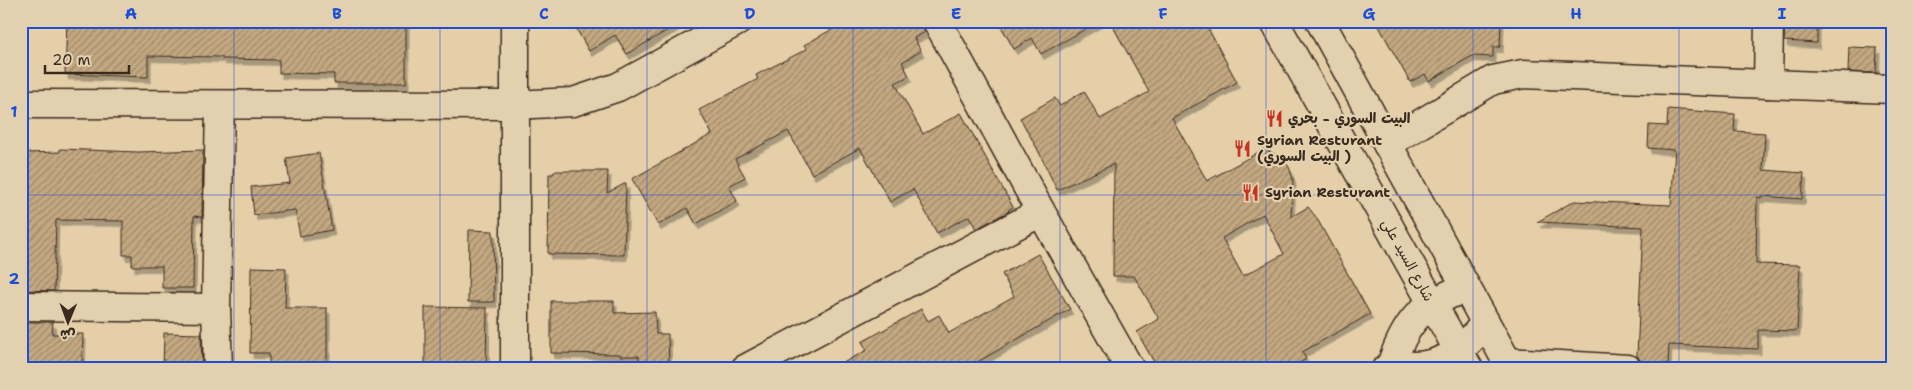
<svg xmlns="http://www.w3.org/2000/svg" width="1913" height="390" font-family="'Shantell Sans','Playpen Sans Arabic',sans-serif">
<defs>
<pattern id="building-hatch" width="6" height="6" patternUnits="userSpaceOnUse" patternTransform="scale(1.25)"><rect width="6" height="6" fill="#c3a881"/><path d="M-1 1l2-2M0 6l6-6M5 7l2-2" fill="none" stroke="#a08969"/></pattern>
<filter id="shadow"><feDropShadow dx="3" dy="5.5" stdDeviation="0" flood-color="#0004"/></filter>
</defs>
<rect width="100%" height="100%" fill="#e5cfa9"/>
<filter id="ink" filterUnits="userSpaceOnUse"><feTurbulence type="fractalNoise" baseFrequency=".02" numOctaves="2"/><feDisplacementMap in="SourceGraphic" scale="10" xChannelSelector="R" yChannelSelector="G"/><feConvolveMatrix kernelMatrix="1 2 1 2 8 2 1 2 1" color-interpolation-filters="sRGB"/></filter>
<g filter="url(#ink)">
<!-- building -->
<g fill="url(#building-hatch)" stroke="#3b2a1e" fill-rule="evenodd" filter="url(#shadow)">
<path d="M67,21H406V83H334V74L279,73V60L222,59V57L148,56V77L65,74Z"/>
<path d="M572,21H683L627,54L615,35L589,51Z"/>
<path d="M847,21H921L925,32L914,38L921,51L902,62L909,76L895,83L923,134L961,113L1013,207L1008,210L1009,211L976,229L969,216L937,233L913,189L890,202L860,148L812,174L788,131L735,159L745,177L729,186L737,201L696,224L687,208L658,225L632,179L712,134L699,110L758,79L756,75L807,49L804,45Z"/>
<path d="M998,21H1100L1041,54L1032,38L1014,49Z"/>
<path d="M1110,21H1204L1237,82L1172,118L1207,181L1264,149L1281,157L1289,167L1293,179L1291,217L1308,207L1316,217L1370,314L1302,352L1306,359L1288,369H1158L1137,332L1159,319L1134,276H1113L1114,164L1057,190L1037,148L1020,118L1055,98L1060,106L1084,91L1100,119L1149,92ZM1263,214L1284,254L1243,276L1222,238Z"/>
<path d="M1376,21H1501L1500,47H1493V57L1472,56L1429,81L1425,74L1410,82Z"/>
<path d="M1785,21H1817V43L1784,41Z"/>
<path d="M1849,47L1877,48L1876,73L1848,72Z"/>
<path d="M1668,109L1735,114L1734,131L1765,133L1763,170L1804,173L1802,199L1761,196V198L1757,197L1756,264L1800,265L1797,331L1758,330V349L1669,345L1668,364L1642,363L1637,356L1643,227L1537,222L1574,201L1671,205L1675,150L1648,148L1649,125L1667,126Z"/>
<path d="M60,149L138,152L203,150L202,217L194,216L193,288H162V266H132V255H123V221L56,220L54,291L21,290V174H23L24,153L60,152Z"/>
<path d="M319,153L332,230L300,236L295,210L254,215L251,187L290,183L286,158Z"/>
<path d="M554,171H608L607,193L626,183L624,255L548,254L549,174H553Z"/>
<path d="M469,230L493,231L494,302H468Z"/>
<path d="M1038,254L1070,309L965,369H832L867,350L862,342L921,309L928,321L939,315L949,333L1014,296L1002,274Z"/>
<path d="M251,267L286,268L285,308H327V369H269V353H250Z"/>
<path d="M551,301H614V313L655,312L656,334H668L669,369H639V356H620V354L551,353Z"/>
<path d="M425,307L487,308L486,369H425Z"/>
<path d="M21,322H53L52,334H83L82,369H21Z"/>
<path d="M164,333L201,334L202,369H163Z"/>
</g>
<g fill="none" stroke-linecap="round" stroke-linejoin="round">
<defs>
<g id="minor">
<path d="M515,21V369"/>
<path d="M937,21L1041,212L1130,369"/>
<path d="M1768,84L1769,21"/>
<path d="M21,104L514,105L573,102L618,87L738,21"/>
<path d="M1387,144L1493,80L1523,74L1892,89"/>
<path d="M21,306L216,308"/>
<path d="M1507,362L1628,369"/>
<path d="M218,369L216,308L220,105"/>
<path d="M745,369L1041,212"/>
</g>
<g id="tertiary">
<path d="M1391,366C1405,322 1422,303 1466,288"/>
<path d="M1386,369C1394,364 1403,367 1413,366C1444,366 1468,347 1485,322"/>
</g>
<g id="secondary">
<path d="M1274,21L1469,369"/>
<path d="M1320,21L1511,369"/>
</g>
</defs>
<!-- minor casing -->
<use href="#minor" stroke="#3b2a1e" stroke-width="31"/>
<!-- tertiary casing -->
<use href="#tertiary" stroke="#3b2a1e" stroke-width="31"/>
<!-- secondary casing -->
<use href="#secondary" stroke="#3b2a1e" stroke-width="31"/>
<!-- minor -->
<use href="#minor" stroke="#e3d0ae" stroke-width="28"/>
<!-- tertiary -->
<use href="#tertiary" stroke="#e3d0ae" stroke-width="28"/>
<!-- secondary -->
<use href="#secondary" stroke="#e3d0ae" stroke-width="28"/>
</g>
</g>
<!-- grid -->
<path fill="none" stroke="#1d4ed8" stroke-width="1" stroke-opacity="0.55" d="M234,21V369M440,21V369M647,21V369M853,21V369M1060,21V369M1266,21V369M1473,21V369M1679,21V369M21,195H1892"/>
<!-- icons -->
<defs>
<symbol id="restaurant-bare" viewBox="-9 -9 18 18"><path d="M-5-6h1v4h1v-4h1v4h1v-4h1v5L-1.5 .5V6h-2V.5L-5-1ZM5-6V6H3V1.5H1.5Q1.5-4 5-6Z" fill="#c8321e" stroke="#e3d0ae" stroke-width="2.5" paint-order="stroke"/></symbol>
</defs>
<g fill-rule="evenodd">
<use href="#restaurant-bare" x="1262" y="106" width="25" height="25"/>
<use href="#restaurant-bare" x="1230" y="136" width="25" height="25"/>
<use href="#restaurant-bare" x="1238" y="180" width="25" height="25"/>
</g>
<g text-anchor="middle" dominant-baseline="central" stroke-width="4.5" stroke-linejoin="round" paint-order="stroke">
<!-- poi labels -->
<g font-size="14" font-weight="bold" fill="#3b2a1e" stroke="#e3d0ae" text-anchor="start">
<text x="1288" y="118">البيت السوري - بحري</text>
<text x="1257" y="140">Syrian Resturant<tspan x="1257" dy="16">(البيت السوري )</tspan></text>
<text x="1265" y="192">Syrian Resturant</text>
</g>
<!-- street labels -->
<g font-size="14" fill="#3b2a1e" stroke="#e3d0ae">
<text transform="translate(1408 260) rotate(61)">شارع السيد علي</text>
</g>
</g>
<!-- margin -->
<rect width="1913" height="390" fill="none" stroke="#e3d0ae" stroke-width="55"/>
<!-- north arrow -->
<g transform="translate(68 322) rotate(181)" stroke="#e3d0ae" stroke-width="4" paint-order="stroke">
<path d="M0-4L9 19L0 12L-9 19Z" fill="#3b2a1e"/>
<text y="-8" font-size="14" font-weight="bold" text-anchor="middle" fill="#3b2a1e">ش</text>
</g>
<!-- scale -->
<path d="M45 65v8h84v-8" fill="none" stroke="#3b2a1e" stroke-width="2.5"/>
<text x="52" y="65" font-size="15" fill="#3b2a1e" stroke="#e3d0ae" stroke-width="4" paint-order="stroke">20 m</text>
<rect x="28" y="28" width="1858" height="334" fill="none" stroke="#1d4ed8" stroke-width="2"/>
<g font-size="16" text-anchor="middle" font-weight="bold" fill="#1d4ed8">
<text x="131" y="19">A</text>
<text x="337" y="19">B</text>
<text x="544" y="19">C</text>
<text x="750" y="19">D</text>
<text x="956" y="19">E</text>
<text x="1163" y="19">F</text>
<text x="1369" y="19">G</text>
<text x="1576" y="19">H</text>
<text x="1782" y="19">I</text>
<text x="14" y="117">1</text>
<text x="14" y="284">2</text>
</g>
</svg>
